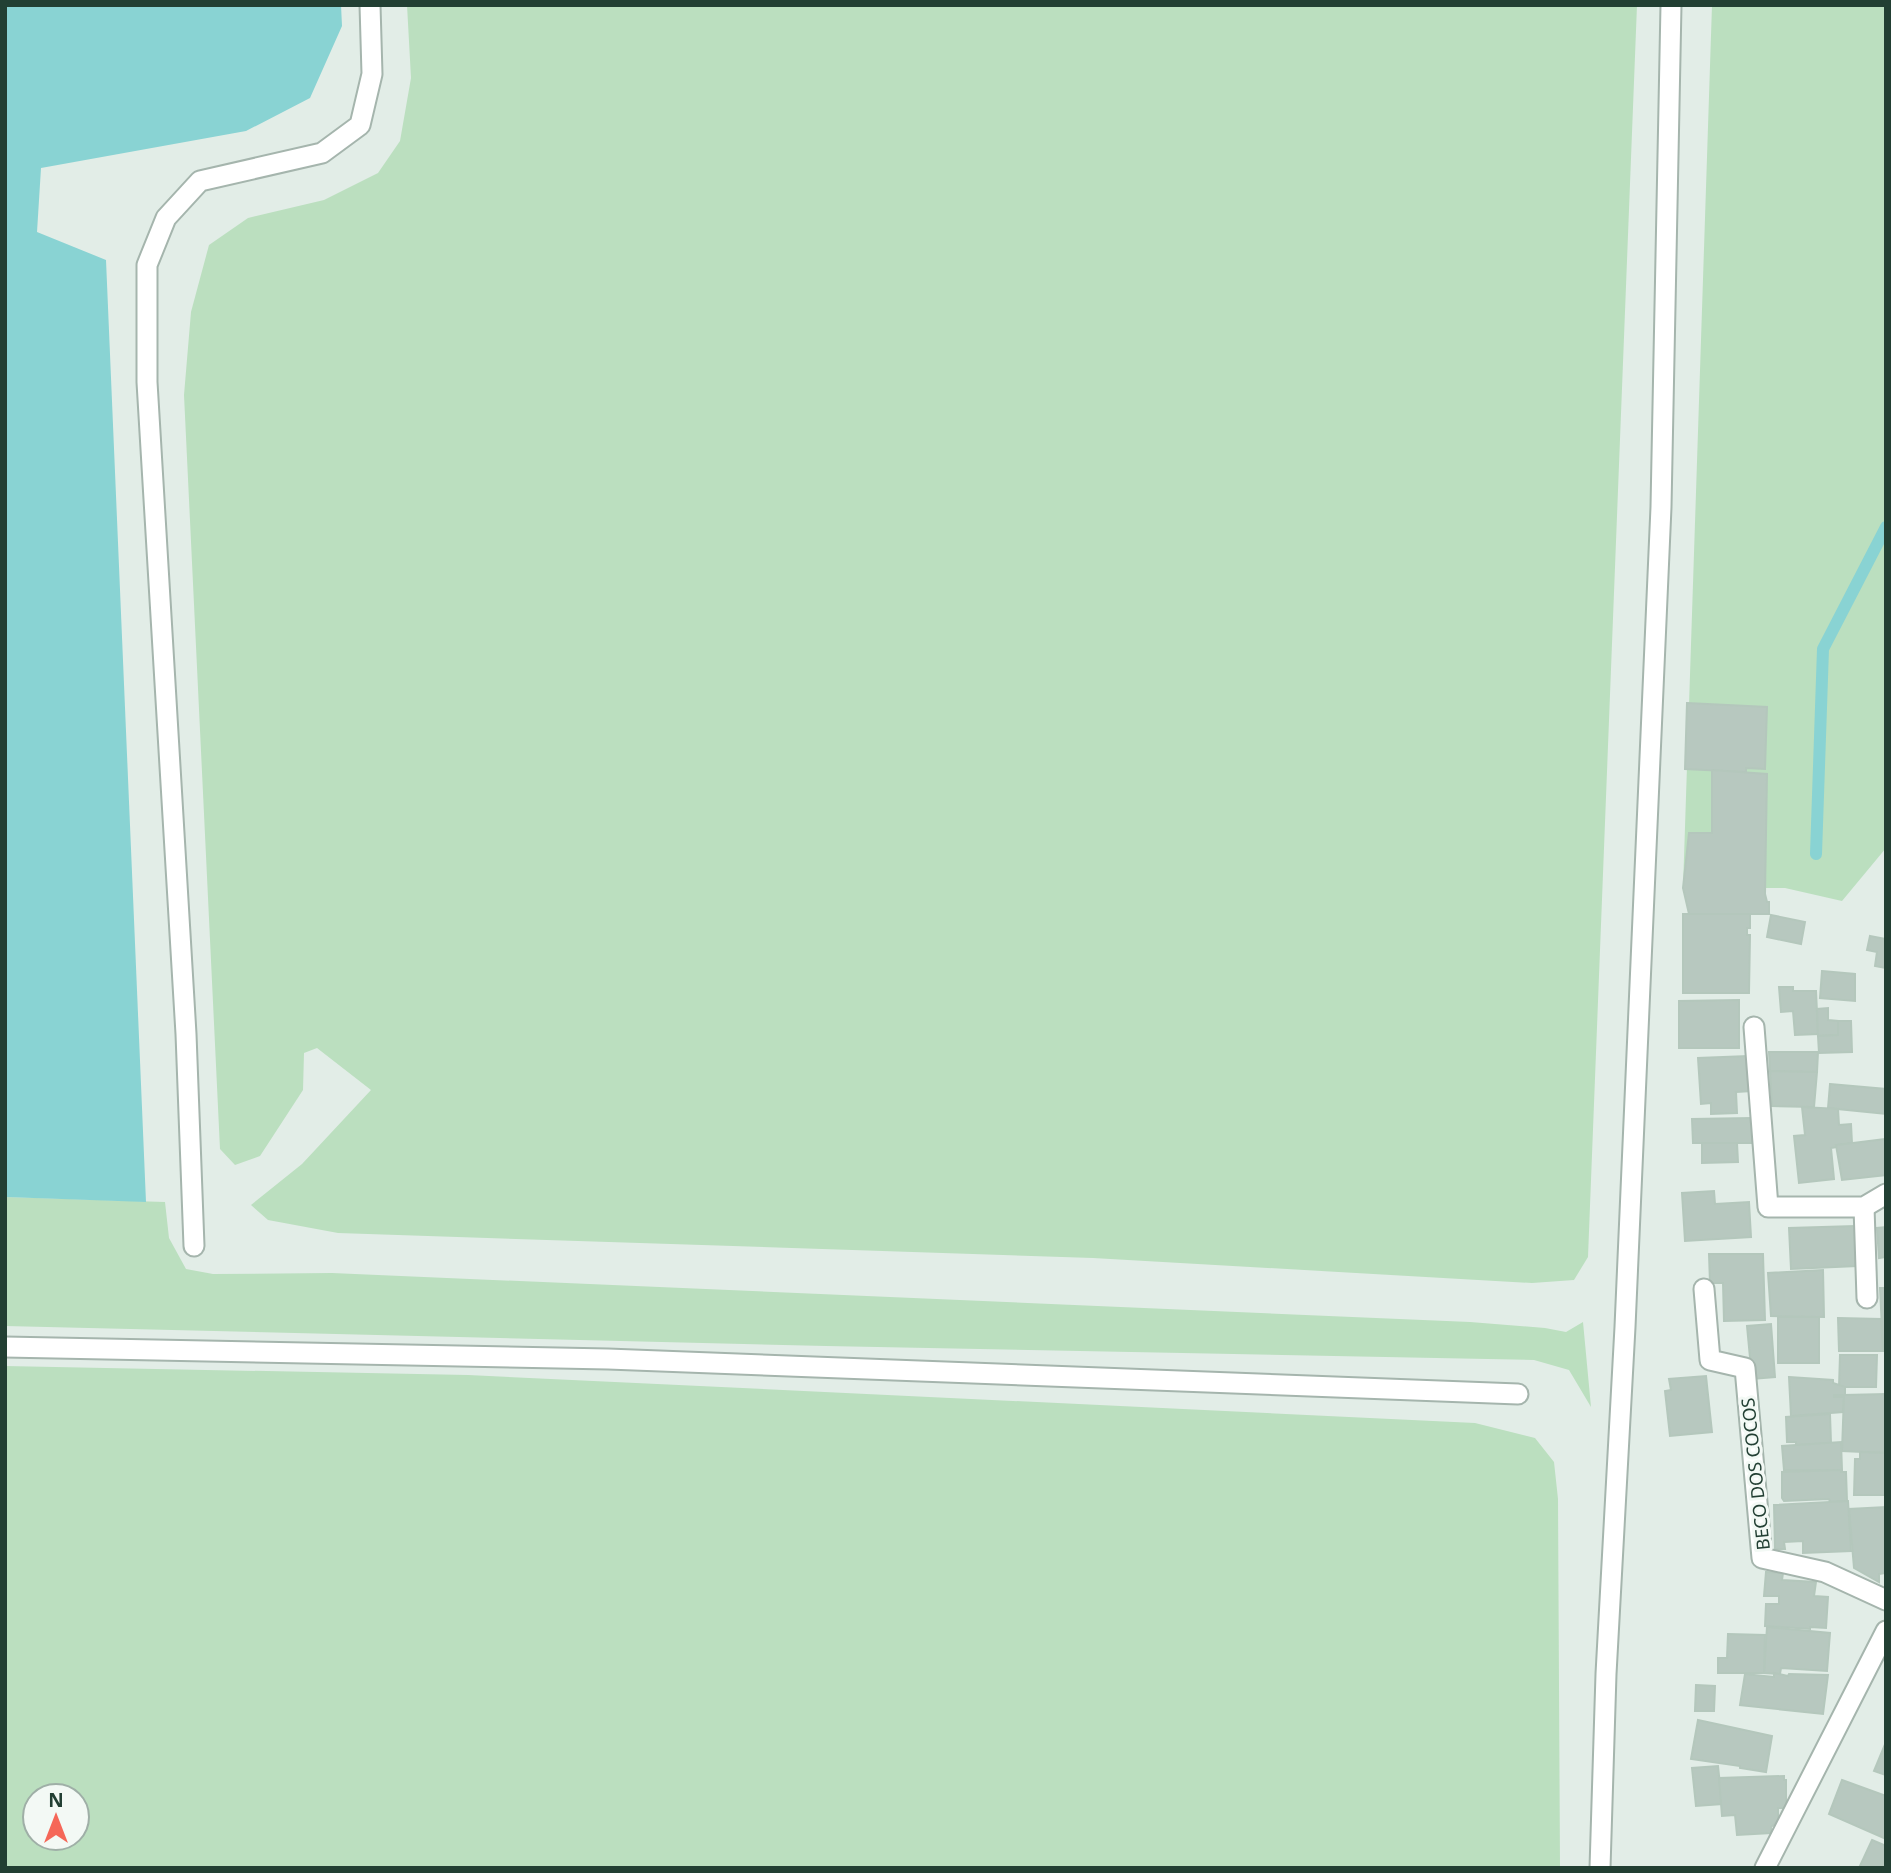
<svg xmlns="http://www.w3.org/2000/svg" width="1891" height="1873" font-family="'Noto Sans',sans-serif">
<rect width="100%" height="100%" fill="#e2ede7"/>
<!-- green -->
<g fill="#bbdfbf" fill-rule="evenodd">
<path d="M407,5H1637L1588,1257L1574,1280L1532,1283L1093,1258L338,1233L268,1220L251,1205L302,1164L371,1090L317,1048L304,1053L303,1090L260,1156L235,1165L220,1149L184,395L191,312L209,245L248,218L324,200L378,173L400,141L411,78Z"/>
<path d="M1712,5H1886V848L1842,901L1785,888H1683Z"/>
<path d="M5,1197L165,1202L169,1238L186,1269L213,1274L332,1273L1470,1322L1545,1328L1566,1332L1583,1322L1591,1407L1569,1370L1534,1360L826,1346L5,1326Z"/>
<path d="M5,1366L468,1375L1475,1423L1535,1438L1554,1462L1558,1499L1560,1868H5ZM35,1796H77V1838H35Z"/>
</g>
<!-- water -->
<path fill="#89d3d3" d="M5,5H341L342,26L310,98L246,131L41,168L37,232L106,260L146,1202L5,1197Z"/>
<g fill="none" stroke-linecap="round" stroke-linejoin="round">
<!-- stream -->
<path stroke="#89d3d3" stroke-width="12" d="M1816,854L1823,649L1886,527"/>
</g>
<!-- building -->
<g fill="#b7c8bf" stroke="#b4c7bc" stroke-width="2">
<path d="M1687,703L1767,707L1765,769L1746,768V772L1685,769Z"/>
<path d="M1712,770L1767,774L1765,894L1767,902H1769V914H1689L1683,888L1689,833H1712Z"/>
<path d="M1683,914H1750V928H1747V935H1750L1749,993H1683Z"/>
<path d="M1771,915L1805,922L1801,944L1767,937Z"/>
<path d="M1870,936L1886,939V968L1875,966L1877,952L1867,950Z"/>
<path d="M1822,971L1855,974V1001L1820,998Z"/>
<path d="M1779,987H1793V991H1816L1818,1034L1795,1035L1793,1011L1781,1012Z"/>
<path d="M1739,1000V1048H1679V1001Z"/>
<path d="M1828,1008V1020L1838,1021V1035L1818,1036L1817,1009Z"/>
<path d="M1838,1021H1851L1852,1052L1819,1053L1818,1036L1838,1035Z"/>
<path d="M1769,1052H1818L1817,1072L1770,1071Z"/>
<path d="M1748,1056L1751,1091L1736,1092L1737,1113L1711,1114V1103L1701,1104L1698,1058Z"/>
<path d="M1770,1071L1817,1072L1814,1107L1772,1106Z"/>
<path d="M1830,1084L1886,1089V1114L1828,1108Z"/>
<path d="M1802,1107L1838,1109L1839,1125L1851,1124L1852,1143L1836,1145L1837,1147L1831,1148L1834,1179L1799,1183L1794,1136L1805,1135Z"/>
<path d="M1752,1118V1143H1693L1692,1119Z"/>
<path d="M1886,1139V1175L1842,1180L1836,1145Z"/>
<path d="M1702,1143H1737L1738,1162L1702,1163Z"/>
<path d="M1714,1191L1715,1204L1749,1202L1751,1237L1685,1241L1682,1193Z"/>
<path d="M1855,1226L1857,1266L1791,1269L1789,1228Z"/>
<path d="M1886,1227V1257L1879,1258L1877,1228Z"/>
<path d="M1709,1254H1763L1765,1320L1724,1321L1723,1283H1710Z"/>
<path d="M1823,1270L1824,1317L1771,1316L1768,1273Z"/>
<path d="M1880,1288H1886V1349H1883Z"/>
<rect x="1778" y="1317" width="41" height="46"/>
<path d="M1838,1318L1881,1319L1883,1351H1839Z"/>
<path d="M1771,1324L1775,1377L1752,1379L1747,1326Z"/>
<path d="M1840,1355H1877L1876,1387H1839Z"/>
<path d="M1706,1376L1712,1432L1670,1436L1665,1391L1671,1390L1669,1379Z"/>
<path d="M1789,1377L1833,1380V1383L1845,1387V1395H1834V1397H1844L1843,1412L1791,1416Z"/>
<path d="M1886,1394V1453L1842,1451L1844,1395Z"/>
<path d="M1830,1414L1831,1443L1796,1445V1442H1787L1786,1417Z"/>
<path d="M1841,1442L1842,1470H1784L1782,1446Z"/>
<path d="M1860,1452L1886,1453V1495H1854L1855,1459H1860Z"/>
<path d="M1841,1470V1472H1846L1847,1501L1830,1502L1829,1499L1784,1501L1782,1498V1472Z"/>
<path d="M1848,1501L1851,1551L1803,1553V1541L1784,1542L1785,1549H1775L1774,1505Z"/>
<path d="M1886,1507V1573L1879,1574V1582L1854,1568L1849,1509Z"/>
<path d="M1766,1572L1783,1573L1782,1580L1816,1582L1814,1596L1828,1597L1826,1628L1810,1627V1629L1765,1626L1766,1604H1779V1596H1764Z"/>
<path d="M1767,1627L1830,1633L1827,1671L1781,1668L1780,1674L1764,1673Z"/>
<path d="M1728,1634L1765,1635L1764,1673H1718V1658H1727Z"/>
<path d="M1774,1673L1788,1676L1789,1674L1828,1675L1823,1714L1740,1705L1745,1674L1774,1677Z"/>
<path d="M1696,1685L1715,1686L1714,1711H1695Z"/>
<path d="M1698,1720L1772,1736L1766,1772L1740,1768V1766L1691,1759Z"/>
<path d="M1886,1742V1775L1874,1771Z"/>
<path d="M1718,1766L1722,1804L1696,1806L1692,1768Z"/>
<path d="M1784,1776V1780H1786V1805L1785,1808H1778V1821L1771,1827V1833L1737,1835L1735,1815L1722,1816L1719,1778Z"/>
<path d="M1842,1780L1886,1796V1839L1829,1814Z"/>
<path d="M1872,1840L1886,1846V1868H1859Z"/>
</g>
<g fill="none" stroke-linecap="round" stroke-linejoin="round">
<defs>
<g id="service">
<path d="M1754,1027L1768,1207H1864L1886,1194"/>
<path d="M1864,1207L1867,1298"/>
<path d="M194,1246L186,1034L147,382V265L166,218L200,181L322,153L360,125L372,74L370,5"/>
<path d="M1704,1289L1710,1360L1745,1368L1762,1558L1825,1572L1886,1600"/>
<path d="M5,1347L608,1359L1518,1394"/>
<path d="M1600,1868L1606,1674L1625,1327L1661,507L1671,5"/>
<path d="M1765,1868L1886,1631"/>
</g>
</defs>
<!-- service casing -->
<use href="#service" stroke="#a5b5ad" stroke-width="23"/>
<!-- service -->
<use href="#service" stroke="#fff" stroke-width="19"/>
</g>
<g text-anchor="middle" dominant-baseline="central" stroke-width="6" stroke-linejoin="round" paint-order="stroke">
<!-- street labels -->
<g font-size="18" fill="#223f33" stroke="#f3f9f5">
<text transform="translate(1755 1474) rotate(-96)">BECO DOS COCOS</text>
</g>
</g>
<!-- border -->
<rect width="1891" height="1873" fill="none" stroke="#223f33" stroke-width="14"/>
<!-- north arrow -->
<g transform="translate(56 1817)"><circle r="33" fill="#f3f9f5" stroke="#9fafa7" stroke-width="2"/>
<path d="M0-5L12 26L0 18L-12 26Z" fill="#f56758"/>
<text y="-10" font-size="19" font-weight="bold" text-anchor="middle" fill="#223f33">N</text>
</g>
</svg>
